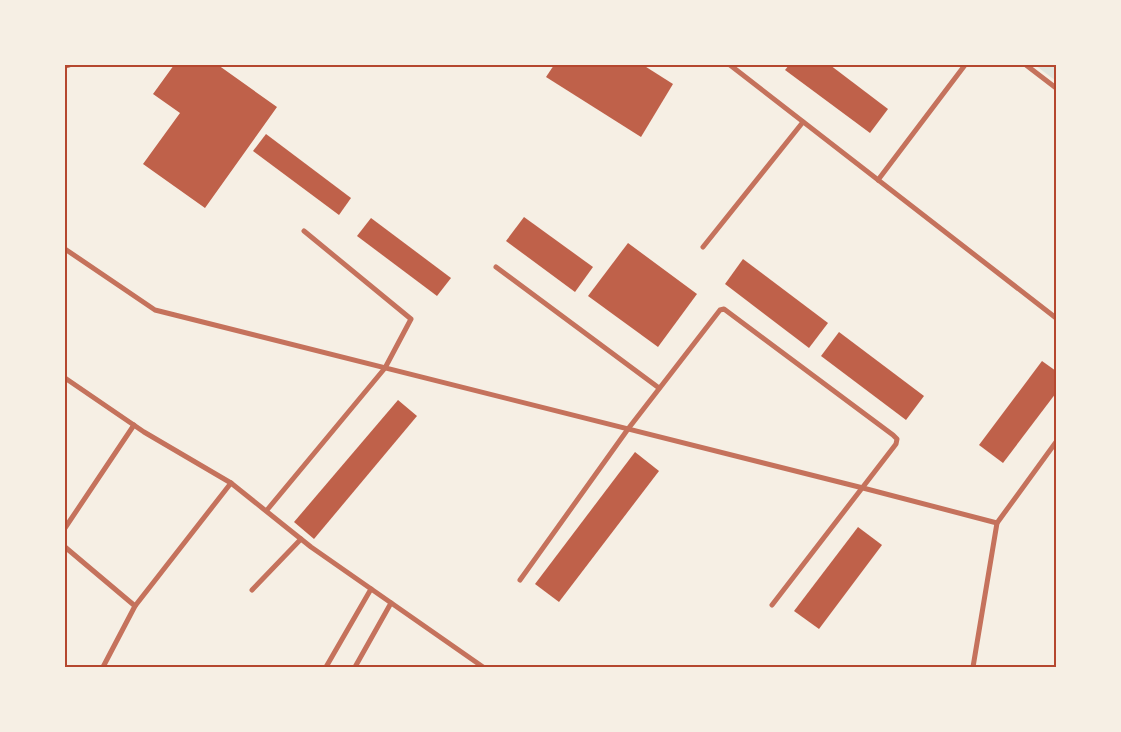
<svg xmlns="http://www.w3.org/2000/svg" width="1121" height="732" font-family="'Playfair Display',serif">
<rect width="100%" height="100%" fill="#f6efe4"/>
<!-- green -->
<path fill="#e2e4dc" d="M1035,65H1056V81Z"/>
<!-- building -->
<g fill="#bf614a">
<path d="M174,65H218L277,107L205,208L143,164L180,113L153,94Z"/>
<path d="M554,65H643L673,84L641,137L546,77Z"/>
<path d="M789,65H830L888,109L870,133L785,70Z"/>
<path d="M266,134L351,198L339,215L253,151Z"/>
<path d="M524,217L593,267L575,292L506,241Z"/>
<path d="M371,218L451,278L437,296L357,236Z"/>
<path d="M628,243L697,294L658,347L588,296Z"/>
<path d="M743,259L828,323L809,348L725,284Z"/>
<path d="M839,332L924,396L906,420L821,356Z"/>
<path d="M1042,361L1056,371V393L1003,463L979,445Z"/>
<path d="M398,400L417,416L314,539L294,522Z"/>
<path d="M635,452L659,471L559,602L535,584Z"/>
<path d="M858,527L882,545L819,629L794,611Z"/>
</g>
<g fill="none" stroke-linecap="round" stroke-linejoin="round">
<!-- minor -->
<g stroke="#c5725c" stroke-width="5">
<path d="M730,65L1056,318"/>
<path d="M1026,65L1056,88"/>
<path d="M65,66L69,65"/>
<path d="M878,180L965,65"/>
<path d="M703,247L803,122"/>
<path d="M65,249L155,310L863,488L997,523"/>
<path d="M496,267L659,388"/>
<path d="M65,378L144,432L231,483"/>
<path d="M267,510L385,368L411,319L304,231"/>
<path d="M65,528L134,425"/>
<path d="M65,547L135,606L231,483L311,547L483,667"/>
<path d="M520,580L628,429L720,310L724,309L893,435L897,439L896,444L772,605"/>
<path d="M252,590L301,539"/>
<path d="M103,667L135,606"/>
<path d="M326,667L371,589"/>
<path d="M355,667L391,603"/>
<path d="M973,667L997,523L1056,442"/>
</g>
</g>
<!-- border -->
<rect width="1121" height="732" fill="none" stroke="#f6efe4" stroke-width="132"/>
<rect x="66" y="66" width="989" height="600" fill="none" stroke="#b5482f" stroke-width="2"/>
</svg>
